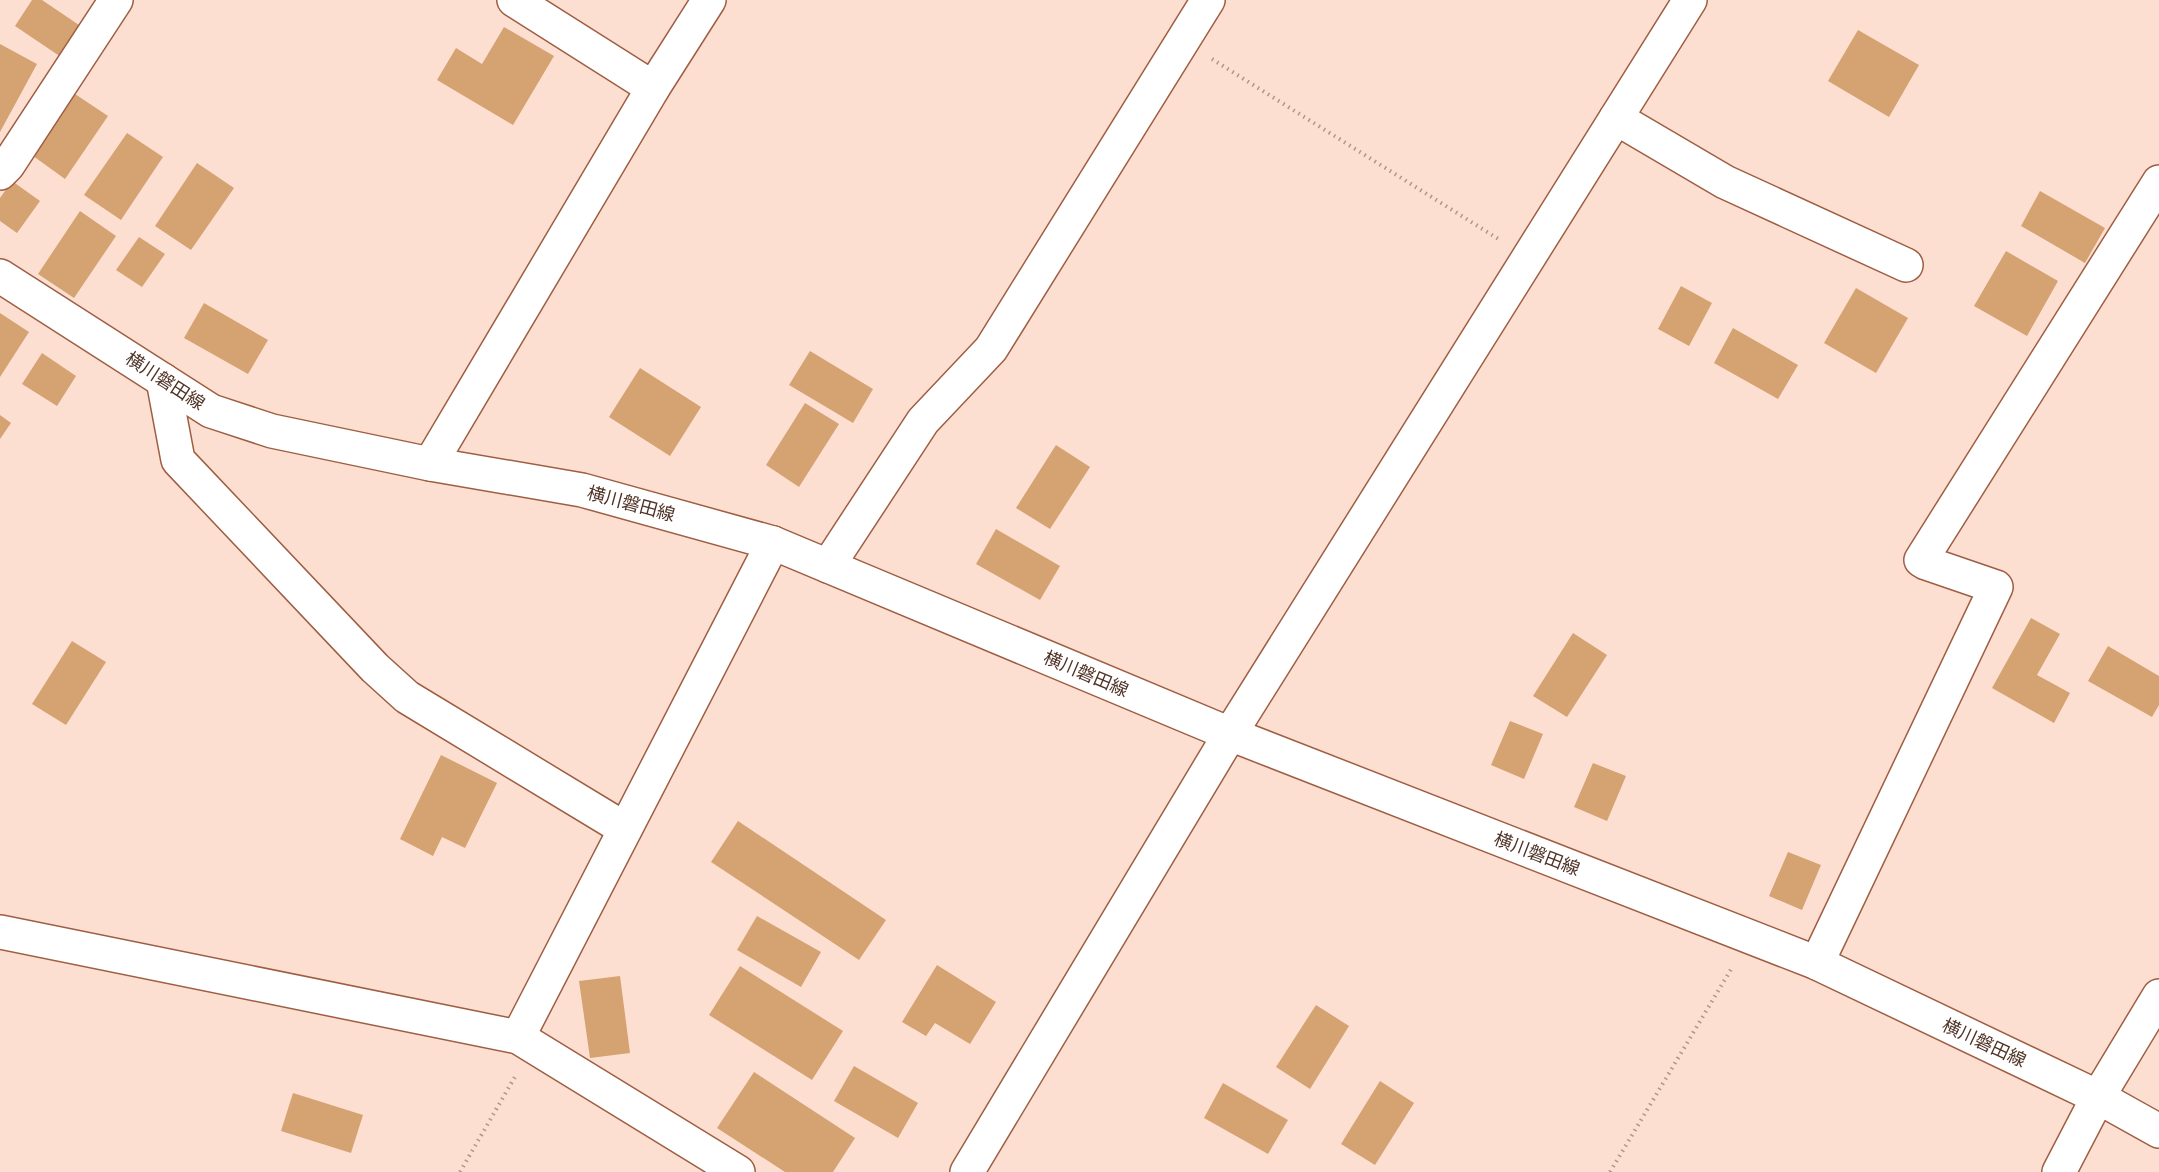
<svg xmlns="http://www.w3.org/2000/svg" width="2159" height="1172" font-family="'Nunito Sans','Noto Sans JP',sans-serif">
<rect width="100%" height="100%" fill="#fddfd2"/>
<!-- building -->
<g fill="#d5a272">
<path d="M32,0H42L82,27L61,57L15,26Z"/>
<path d="M504,27L554,56L513,125L437,80L456,48L482,64Z"/>
<path d="M1858,30L1919,65L1889,117L1828,81Z"/>
<path d="M0,44L37,64L0,132Z"/>
<path d="M72,92L108,116L65,179L29,153Z"/>
<path d="M127,133L163,157L121,220L84,195Z"/>
<path d="M197,163L234,188L191,250L155,226Z"/>
<path d="M12,181L40,201L17,233L0,221V198Z"/>
<path d="M2040,191L2105,228L2085,263L2021,226Z"/>
<path d="M80,211L116,236L74,298L38,274Z"/>
<path d="M139,237L165,254L142,287L116,270Z"/>
<path d="M2006,251L2058,281L2027,336L1974,306Z"/>
<path d="M1681,286L1712,303L1689,346L1658,329Z"/>
<path d="M1856,288L1908,318L1876,373L1824,343Z"/>
<path d="M204,303L268,340L248,374L184,338Z"/>
<path d="M0,313L29,332L0,377Z"/>
<path d="M1733,328L1798,365L1778,399L1714,363Z"/>
<path d="M810,351L873,389L853,423L789,385Z"/>
<path d="M42,353L76,376L57,406L22,384Z"/>
<path d="M640,368L701,407L670,456L609,417Z"/>
<path d="M805,403L839,424L799,487L766,465Z"/>
<path d="M0,415L11,423L0,439Z"/>
<path d="M1056,445L1090,467L1050,529L1016,508Z"/>
<path d="M996,529L1060,566L1040,600L976,564Z"/>
<path d="M2031,618L2060,634L2037,675L2070,693L2054,723L1992,688Z"/>
<path d="M1573,633L1607,655L1567,717L1533,696Z"/>
<path d="M72,641L106,662L66,725L32,704Z"/>
<path d="M2108,646L2159,676V705L2152,717L2088,681Z"/>
<path d="M1510,721L1543,734L1524,779L1491,765Z"/>
<path d="M441,755L497,783L465,848L442,837L433,856L400,839Z"/>
<path d="M1593,763L1626,776L1607,821L1574,807Z"/>
<path d="M738,821L886,920L859,960L711,862Z"/>
<path d="M1788,852L1821,865L1802,910L1769,896Z"/>
<path d="M757,916L821,952L801,987L737,950Z"/>
<path d="M937,965L996,1002L970,1044L935,1023L926,1036L902,1022Z"/>
<path d="M740,966L843,1031L812,1080L709,1015Z"/>
<path d="M620,976L630,1053L590,1058L579,981Z"/>
<path d="M1316,1005L1349,1026L1310,1089L1276,1067Z"/>
<path d="M854,1066L918,1103L898,1138L834,1101Z"/>
<path d="M754,1072L855,1138L833,1172H785L717,1128Z"/>
<path d="M1380,1081L1414,1103L1375,1165L1341,1144Z"/>
<path d="M1223,1083L1288,1120L1268,1154L1204,1118Z"/>
<path d="M293,1093L363,1115L351,1153L281,1131Z"/>
</g>
<g fill="none" stroke-linecap="round" stroke-linejoin="round">
<defs>
<g id="minor">
<path d="M514,0L653,88"/>
<path d="M1616,118L1725,182L1906,265"/>
<path d="M0,173L8,165L116,0"/>
<path d="M163,380L178,460L375,668L407,697L625,829"/>
<path d="M430,464L653,88L709,0"/>
<path d="M828,566L923,421L991,349L1208,0"/>
<path d="M0,932L518,1037L738,1172"/>
<path d="M1817,963L1996,587L1926,563L1921,560L2159,182"/>
<path d="M518,1037L773,543"/>
<path d="M967,1172L1230,734L1690,0"/>
<path d="M2059,1172L2098,1097L2159,996"/>
</g>
<path id="secondary" d="M0,276L211,411L272,431L430,464L582,490L773,543L1230,734L1817,963L2098,1097L2159,1131"/>
</defs>
<!-- minor casing -->
<use href="#minor" stroke="#9e5e42" stroke-width="36"/>
<!-- secondary casing -->
<use href="#secondary" stroke="#9e5e42" stroke-width="36"/>
<!-- path -->
<g stroke="#b29588" stroke-width="4" stroke-dasharray="1.5 4.5" stroke-linecap="butt">
<path d="M1212,59L1500,240"/>
<path d="M460,1172L516,1075"/>
<path d="M1610,1172L1733,966"/>
</g>
<!-- minor -->
<use href="#minor" stroke="#fff" stroke-width="33"/>
<!-- secondary -->
<use href="#secondary" stroke="#fff" stroke-width="33"/>
</g>
<g text-anchor="middle" dominant-baseline="central" stroke-width="5" stroke-linejoin="round" paint-order="stroke">
<!-- street labels -->
<g font-size="18" fill="#503327" stroke="#fff">
<text transform="translate(165 381) rotate(33)">横川磐田線</text>
<text transform="translate(631 504) rotate(15)">横川磐田線</text>
<text transform="translate(1086 674) rotate(23)">横川磐田線</text>
<text transform="translate(1537 854) rotate(21)">横川磐田線</text>
<text transform="translate(1984 1043) rotate(25)">横川磐田線</text>
</g>
</g>
</svg>
